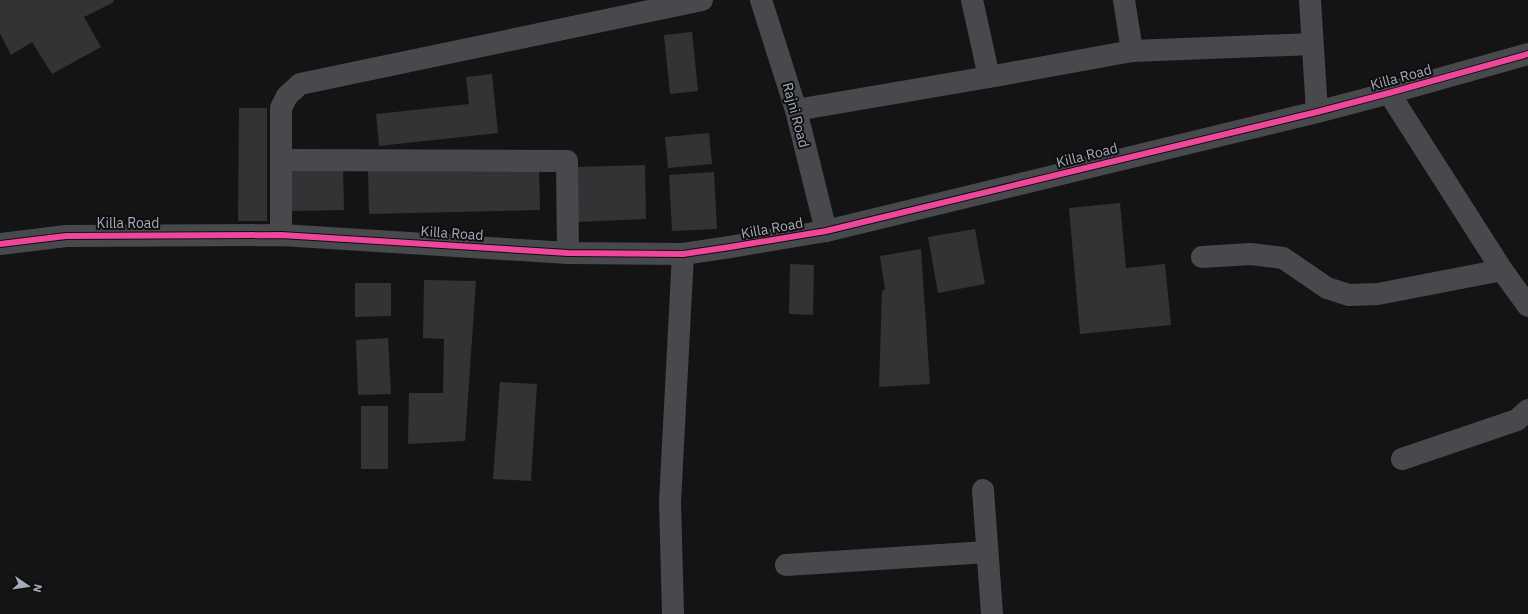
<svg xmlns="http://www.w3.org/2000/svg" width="1528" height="614" font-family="'IBM Plex Sans',sans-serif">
<rect width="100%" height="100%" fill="#141414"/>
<!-- building -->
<g fill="#333335">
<path d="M0,0H113L114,2L84,17L101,47L52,74L32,42L11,55L0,33Z"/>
<path d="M692,32L698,91L670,94L664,35Z"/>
<path d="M492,74L498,133L379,146L376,114L469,104L466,77Z"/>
<path d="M239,108H267V221H238Z"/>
<path d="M709,133L712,164L668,168L665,137Z"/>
<path d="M645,165L646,219L578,222L576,167Z"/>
<path d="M343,166L344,210L292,211L291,167Z"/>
<path d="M539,167L540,210L369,214L368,170Z"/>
<path d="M714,172L717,229L672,231L669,175Z"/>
<path d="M1120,203L1126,268L1165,264L1171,325L1080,334L1069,208Z"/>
<path d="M975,229L985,284L938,293L928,237Z"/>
<path d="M921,249L930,384L879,387L882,290H885L880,256Z"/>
<path d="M790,264L814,265L813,315L789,314Z"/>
<path d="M424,280L476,281L465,441L408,444L409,393H443L444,339L423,338Z"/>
<path d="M355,283H391V316L355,317Z"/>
<path d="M388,338L391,394L358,395L356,340Z"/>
<path d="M500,382L537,384L531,481L493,479Z"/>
<rect x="361" y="406" width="27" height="63"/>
</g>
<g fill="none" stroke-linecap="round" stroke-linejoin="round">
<!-- minor -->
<g stroke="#48494d" stroke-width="22">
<path d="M761,0L796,110L826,231"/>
<path d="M972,0L989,77L1132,51L1312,44"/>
<path d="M1124,0L1132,51"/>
<path d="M1310,0L1317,112"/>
<path d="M1389,93L1502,270L1528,306"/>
<path d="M796,110L989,77"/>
<path d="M281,160L567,161L568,253"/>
<path d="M281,235V108L287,96L300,84L702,0"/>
<path d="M0,244L66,236L281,235L568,253L683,254L730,247L826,231L1317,112L1389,93L1528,54"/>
<path d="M1202,257L1251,254L1283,258L1327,288L1349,295L1378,294L1502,270"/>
<path d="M1402,459L1517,420L1528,410"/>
<path d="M983,490L992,614"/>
<path d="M786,565L987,552"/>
<path d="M673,614L670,502L683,254"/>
</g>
<defs>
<path id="cycleway" d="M0,244L66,236L281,235L568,253L683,254L730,247L826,231L1317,112L1389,93L1528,54"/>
</defs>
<!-- cycleway casing -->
<use href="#cycleway" stroke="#0e0e10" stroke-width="8"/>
<!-- cycleway -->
<use href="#cycleway" stroke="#ed469a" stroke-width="6"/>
</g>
<g text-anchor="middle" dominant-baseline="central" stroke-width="4" stroke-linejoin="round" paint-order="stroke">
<!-- street labels -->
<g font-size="14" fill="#a4abb6" stroke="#0e0e10">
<text transform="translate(1401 77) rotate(-15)">Killa Road</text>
<text transform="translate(796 115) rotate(75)">Rajni Road</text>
<text transform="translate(1087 155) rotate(-14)">Killa Road</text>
<text x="128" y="223">Killa Road</text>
<text transform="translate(772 228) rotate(-10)">Killa Road</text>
<text transform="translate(452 233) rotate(4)">Killa Road</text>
</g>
</g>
<!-- north arrow -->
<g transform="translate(28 586) rotate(103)" stroke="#0e0e10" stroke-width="3" paint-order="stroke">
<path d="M0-3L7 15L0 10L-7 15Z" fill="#a4abb6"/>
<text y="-6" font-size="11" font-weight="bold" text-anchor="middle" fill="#a4abb6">N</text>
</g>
</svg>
